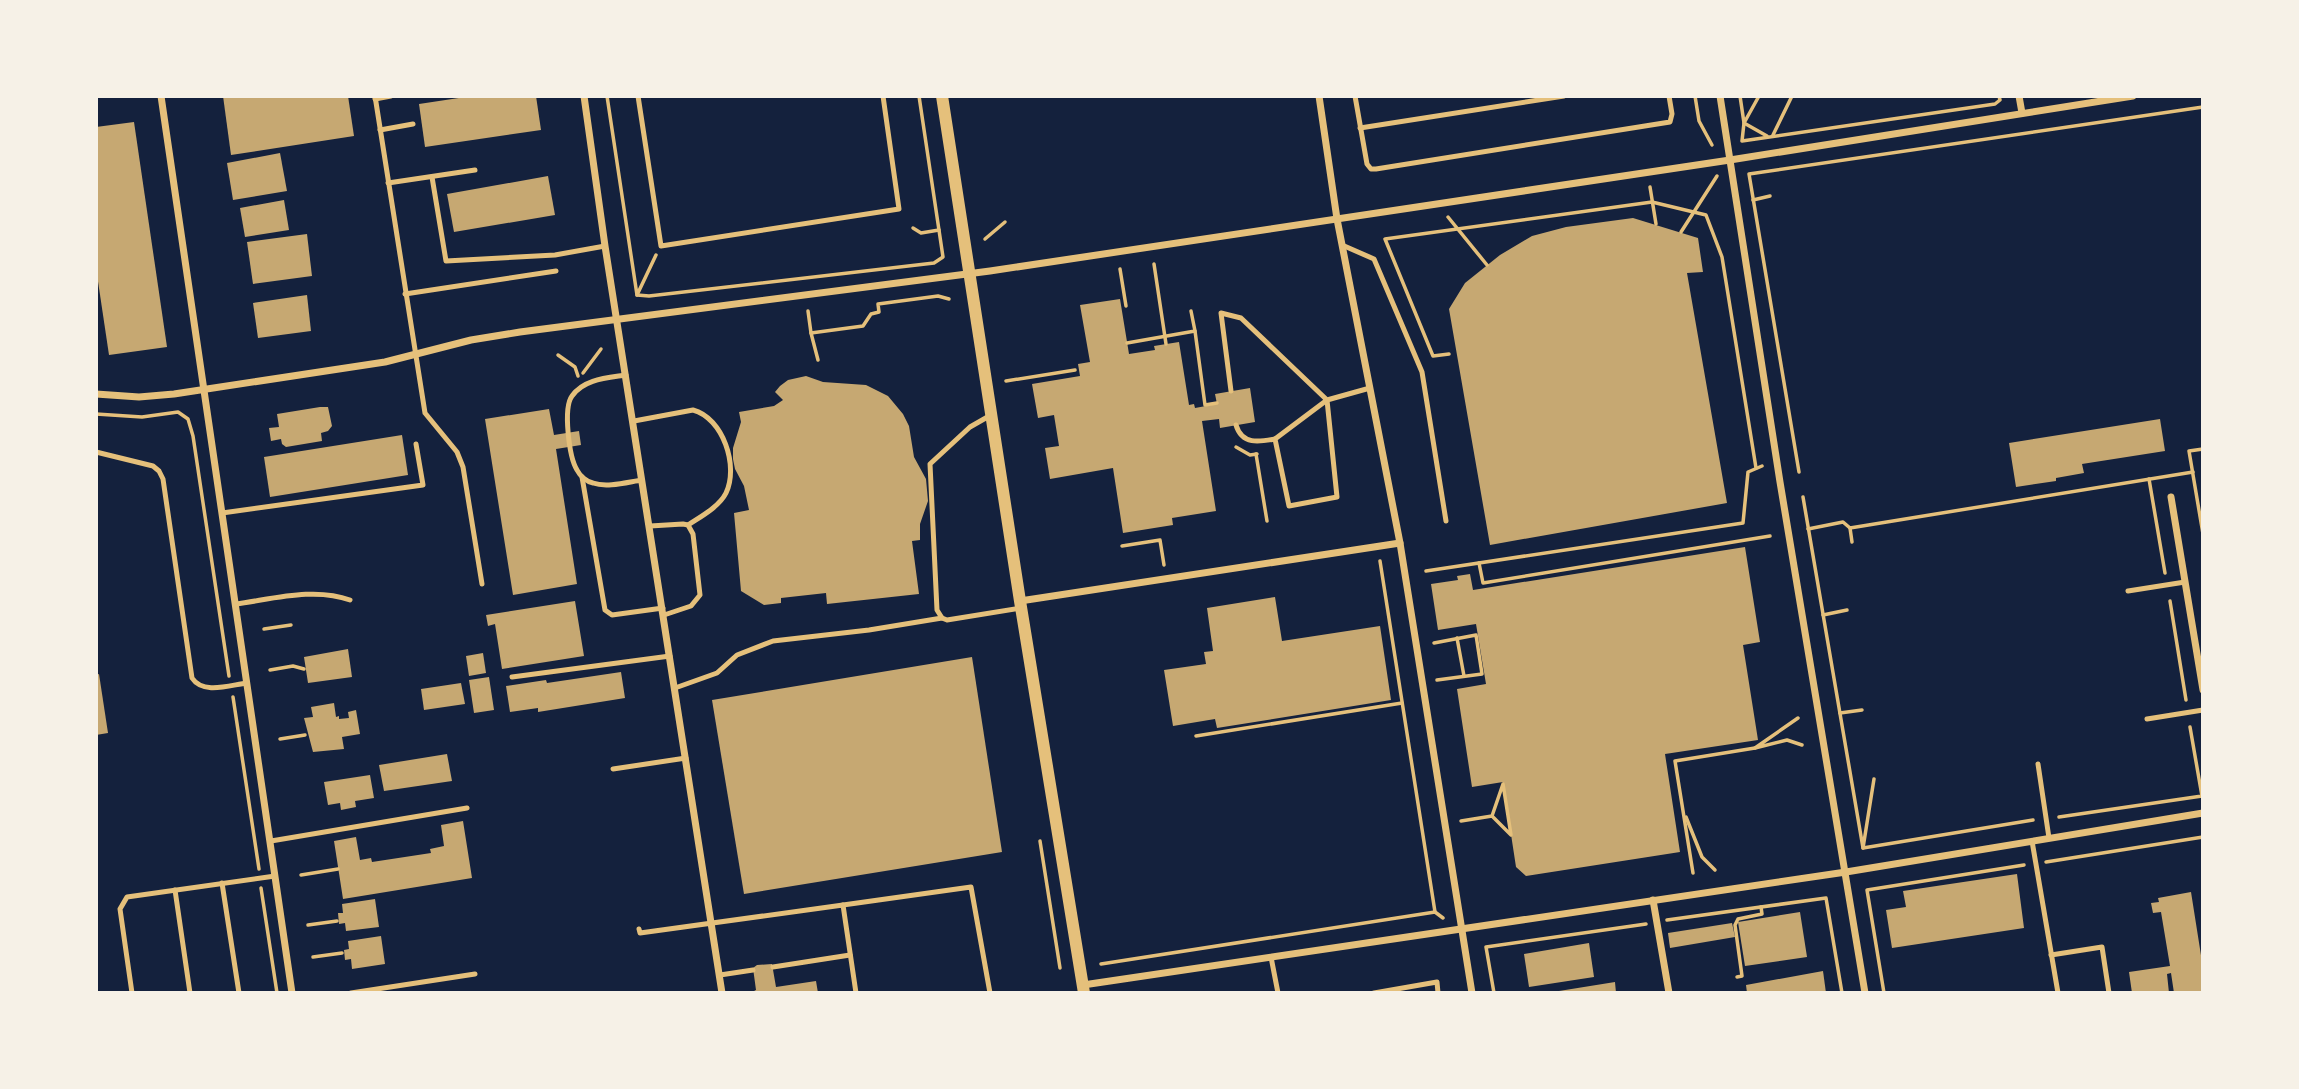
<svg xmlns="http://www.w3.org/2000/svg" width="2299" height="1089" font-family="Poppins,sans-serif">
<rect width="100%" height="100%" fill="#14213d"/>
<!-- building -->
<g fill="#c6a872">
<path d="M223,96H348L354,136L231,155Z"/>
<path d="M472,96H536L541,130L425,147L419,104Z"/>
<path d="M134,122L167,347L109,355L96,268V127Z"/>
<path d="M280,153L287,191L233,200L227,163Z"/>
<path d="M548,176L555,215L454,232L447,194Z"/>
<path d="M284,200L289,230L245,237L240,208Z"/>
<path d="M1633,218L1698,238L1703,272L1687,273L1727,503L1490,545L1449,309L1465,283L1500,255L1532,236L1566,227Z"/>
<path d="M307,234L312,276L253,284L247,242Z"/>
<path d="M307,295L311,331L258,338L253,303Z"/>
<path d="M1120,299L1129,354L1155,350L1154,346L1179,342L1189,405L1194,404L1195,408L1217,404L1215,394L1250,388L1255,422L1220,428L1219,419L1202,421L1216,511L1172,518L1173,525L1123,533L1113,468L1050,479L1045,448L1059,446L1054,415L1038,418L1032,384L1080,376L1078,364L1090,362L1080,305Z"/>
<path d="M806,376L823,382L866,385L888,396L903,414L909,426L914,457L926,479L928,501L920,524V540L912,541L919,594L827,604L826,593L781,598V603L764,605L741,591L734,513L749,510L744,486L735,469L733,459V448L741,422L739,412L774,406L783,400L775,392L780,386L788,380Z"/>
<path d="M320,407H328L332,426L328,431L321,433L322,441L286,447L282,444L281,439L271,441L269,428L279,427L277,414Z"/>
<path d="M549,409L554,435L579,431L581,445L556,449L577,584L513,595L485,419Z"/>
<path d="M2160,419L2165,451L2082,464L2084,473L2056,478V481L2016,487L2009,443Z"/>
<path d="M402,435L408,475L270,497L264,457Z"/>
<path d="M1745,547L1760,642L1743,645L1758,740L1665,754L1680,852L1526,876L1516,867L1503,782L1472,787L1457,689L1486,684L1476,624L1438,630L1431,584L1458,580L1457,576L1470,574L1473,590Z"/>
<path d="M1275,597L1282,641L1380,626L1391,700L1217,728L1215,719L1173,726L1164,670L1206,664L1204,652L1213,651L1207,608Z"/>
<path d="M575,601L584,656L502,669L495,624L488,626L486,615Z"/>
<path d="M348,649L352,677L308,683L304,657Z"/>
<path d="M483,653L486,673L469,676L466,656Z"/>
<path d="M972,657L1002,852L744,894L712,700Z"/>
<path d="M621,672L625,698L538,712V708L510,712L506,686L546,680L547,683Z"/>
<path d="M99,674L108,733L96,735V675Z"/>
<path d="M489,677L494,710L474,713L469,680Z"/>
<path d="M461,683L465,704L424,710L421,689Z"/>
<path d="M334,703L336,717L339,716V719L349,718L348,712L356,710L360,734L342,737L344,749L313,752L304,718L313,717L311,707Z"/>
<path d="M447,754L452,781L384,791L379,765Z"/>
<path d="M370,775L374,798L355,801L356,807L341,810L340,803L328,805L324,782Z"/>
<path d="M463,821L472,878L343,899L334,841L356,837L360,860L371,858L372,862L431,853L430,849L444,846L441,825Z"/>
<path d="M2017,874L2024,928L1892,948L1886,910L1906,907L1903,891Z"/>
<path d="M2191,892L2203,968V993H2174L2171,973L2167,974L2169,993H2132L2129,972L2170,966L2161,912L2153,913L2151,903L2159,902L2158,898Z"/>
<path d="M375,899L379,927L346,931L345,923L339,924L338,913H343L342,904Z"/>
<path d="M1800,912L1807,957L1745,966L1738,922Z"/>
<path d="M1732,923L1735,937L1670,948L1668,933Z"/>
<path d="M381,936L385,964L352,969L351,959L345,960L344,950L349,949L348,941Z"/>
<path d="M1589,943L1594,977L1529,987L1524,954Z"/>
<path d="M772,964L776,987L816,981L818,993H750L756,990L753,968L757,965Z"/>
<path d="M1823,971L1826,993H1747L1746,985Z"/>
<path d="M1615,982L1616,993H1559V991Z"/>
</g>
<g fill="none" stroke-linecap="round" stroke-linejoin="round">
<!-- path -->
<g stroke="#e5c07b" stroke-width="3.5">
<path d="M607,96L637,295L656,255"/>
<path d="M1695,96L1699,121L1712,145"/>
<path d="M1740,96L1744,123L1742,141L1995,104L2000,100L1999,96"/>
<path d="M1759,96L1744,123L1767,136"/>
<path d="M1773,135L1792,96"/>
<path d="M1650,187L1656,224"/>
<path d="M1753,200L1770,196"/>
<path d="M1448,217L1487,265"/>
<path d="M913,228L921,233L939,230"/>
<path d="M1681,232L1717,176"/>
<path d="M985,239L1005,222"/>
<path d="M1154,264L1166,344"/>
<path d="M1120,269L1126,306"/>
<path d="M637,295L649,296L934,263L943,257L919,96"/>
<path d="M808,311L811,333"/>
<path d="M1195,331L1205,405L1217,403"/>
<path d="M1127,343L1195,331L1191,311"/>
<path d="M1449,354L1433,356L1385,239L1652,202L1706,215L1722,257L1756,468"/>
<path d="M558,355L575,367L578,376"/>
<path d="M818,360L811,333L863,326L871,314L879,312L878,304L938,296L949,299"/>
<path d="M583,373L601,349"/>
<path d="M1006,381L1075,370"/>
<path d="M96,414L142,417L178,412L188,419L193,436L229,676"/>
<path d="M1236,447L1250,455L1257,454"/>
<path d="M2203,449L2189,451L2203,534"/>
<path d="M1256,454L1267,521"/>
<path d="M1799,472L1749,174L2203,107"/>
<path d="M2149,479L2165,573"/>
<path d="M1803,497L1863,848"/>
<path d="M1850,528L1852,542"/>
<path d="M1808,529L1843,522L1850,528L2193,472"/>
<path d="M1122,546L1160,540L1164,565"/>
<path d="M1380,561L1435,912"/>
<path d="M1479,563L1483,583L1770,536"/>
<path d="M1426,571L1743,523L1748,472L1762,466"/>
<path d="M2170,601L2186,700"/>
<path d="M1823,615L1847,610"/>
<path d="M264,629L291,625"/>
<path d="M1457,638L1464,676"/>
<path d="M1434,643L1476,635L1482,674L1437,680"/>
<path d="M270,670L293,666L304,669"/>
<path d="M233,697L259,869"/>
<path d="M1840,713L1862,710"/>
<path d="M1798,718L1755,748L1787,740L1802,745"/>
<path d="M1196,736L1402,703"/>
<path d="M280,739L305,735"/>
<path d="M1874,779L1863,848L2033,820"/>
<path d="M1686,817L1702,857L1715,870"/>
<path d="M2059,817L2202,796L2190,727"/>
<path d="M1461,821L1492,816L1511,835L1503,784L1492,816"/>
<path d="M1040,841L1060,968"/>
<path d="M2046,862L2203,837"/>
<path d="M1693,873L1675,761L1755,748"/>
<path d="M301,875L338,869"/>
<path d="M261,888L277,993"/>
<path d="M1667,920L1826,898L1842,993"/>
<path d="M308,925L337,921"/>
<path d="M313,957L342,953"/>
<path d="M1101,964L1435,912L1443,918"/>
<path d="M1737,977L1742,976L1735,925L1738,919L1762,914L1761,907"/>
<path d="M1494,993L1486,947L1646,924"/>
<path d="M1884,993L1867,890L2024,865"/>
</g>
<!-- service -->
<g stroke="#e5c07b" stroke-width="5">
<path d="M375,96L425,413L457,452L463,467L482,584"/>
<path d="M638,96L661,246L899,209L883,96"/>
<path d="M1355,96L1367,164L1371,169H1376L1670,122L1672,114L1669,96"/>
<path d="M375,99L391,96"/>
<path d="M1360,128L1564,96"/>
<path d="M380,130L413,124"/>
<path d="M432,177L446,261L555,255L605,246"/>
<path d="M388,183L475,170"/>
<path d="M1342,245L1374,259L1422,372L1446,521"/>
<path d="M405,294L556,271"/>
<path d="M626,375C607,378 584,379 572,396C563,408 569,457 577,470C580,476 587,482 593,483C607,488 628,482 642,480"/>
<path d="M1231,391L1221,313L1241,318L1327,400L1337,497L1289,506L1275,439L1327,400L1370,388"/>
<path d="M991,415L970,427L930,464L937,610L942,618L947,620L1021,608"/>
<path d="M634,421L693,410C723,418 739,466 726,493C719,507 700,517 688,525"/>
<path d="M1236,425C1242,445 1259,442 1275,439"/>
<path d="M96,452L153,466L159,471L163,479L192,678C203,695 230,685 247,683"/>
<path d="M582,477L605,610L612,615L663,608"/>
<path d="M222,513L423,485L416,444"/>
<path d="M650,526L683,524L688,525L693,534L700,595L691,606L664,615"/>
<path d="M2128,591L2185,582"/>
<path d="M236,604C273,599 315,587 350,600"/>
<path d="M512,677L670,656"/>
<path d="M675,688L717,673L737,655L773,641L869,630L942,618"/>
<path d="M2147,719L2203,710"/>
<path d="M2038,764L2049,838"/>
<path d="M613,769L686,758"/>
<path d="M271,841L467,808"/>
<path d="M2032,841L2058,993"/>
<path d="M222,883L239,993"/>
<path d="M175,890L190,993"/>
<path d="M843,905L971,887L990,993"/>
<path d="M639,929L640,933L843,905L856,993"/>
<path d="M2051,955L2102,947L2109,993"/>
<path d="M1271,957L1278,993"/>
<path d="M773,967L850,955"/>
<path d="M720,975L753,970"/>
<path d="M132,993L120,909L127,897L275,876"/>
<path d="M351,993L475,974"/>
<path d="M1374,993L1437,982L1438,993"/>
</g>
<!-- minor -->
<g stroke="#e5c07b" stroke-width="7">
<path d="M161,96L292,993"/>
<path d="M584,96L605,246L722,993"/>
<path d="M1319,96L1337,219L1400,543L1472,993"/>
<path d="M1720,96L1780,482L1865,993"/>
<path d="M2019,96L2022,113"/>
<path d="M96,394L139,397L174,394L385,362L471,340L520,332L990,271L1730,160L2133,96"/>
<path d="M2171,497L2203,690"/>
<path d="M1020,601L1400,543"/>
<path d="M1653,900L1669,993"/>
<path d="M1083,985L1846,872L2203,813"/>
</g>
<!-- tertiary -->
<path stroke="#e5c07b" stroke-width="12" d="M942,96L1020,601L1084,993"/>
</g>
<!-- border -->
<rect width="2299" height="1089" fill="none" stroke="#f6f1e7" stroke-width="196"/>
</svg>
